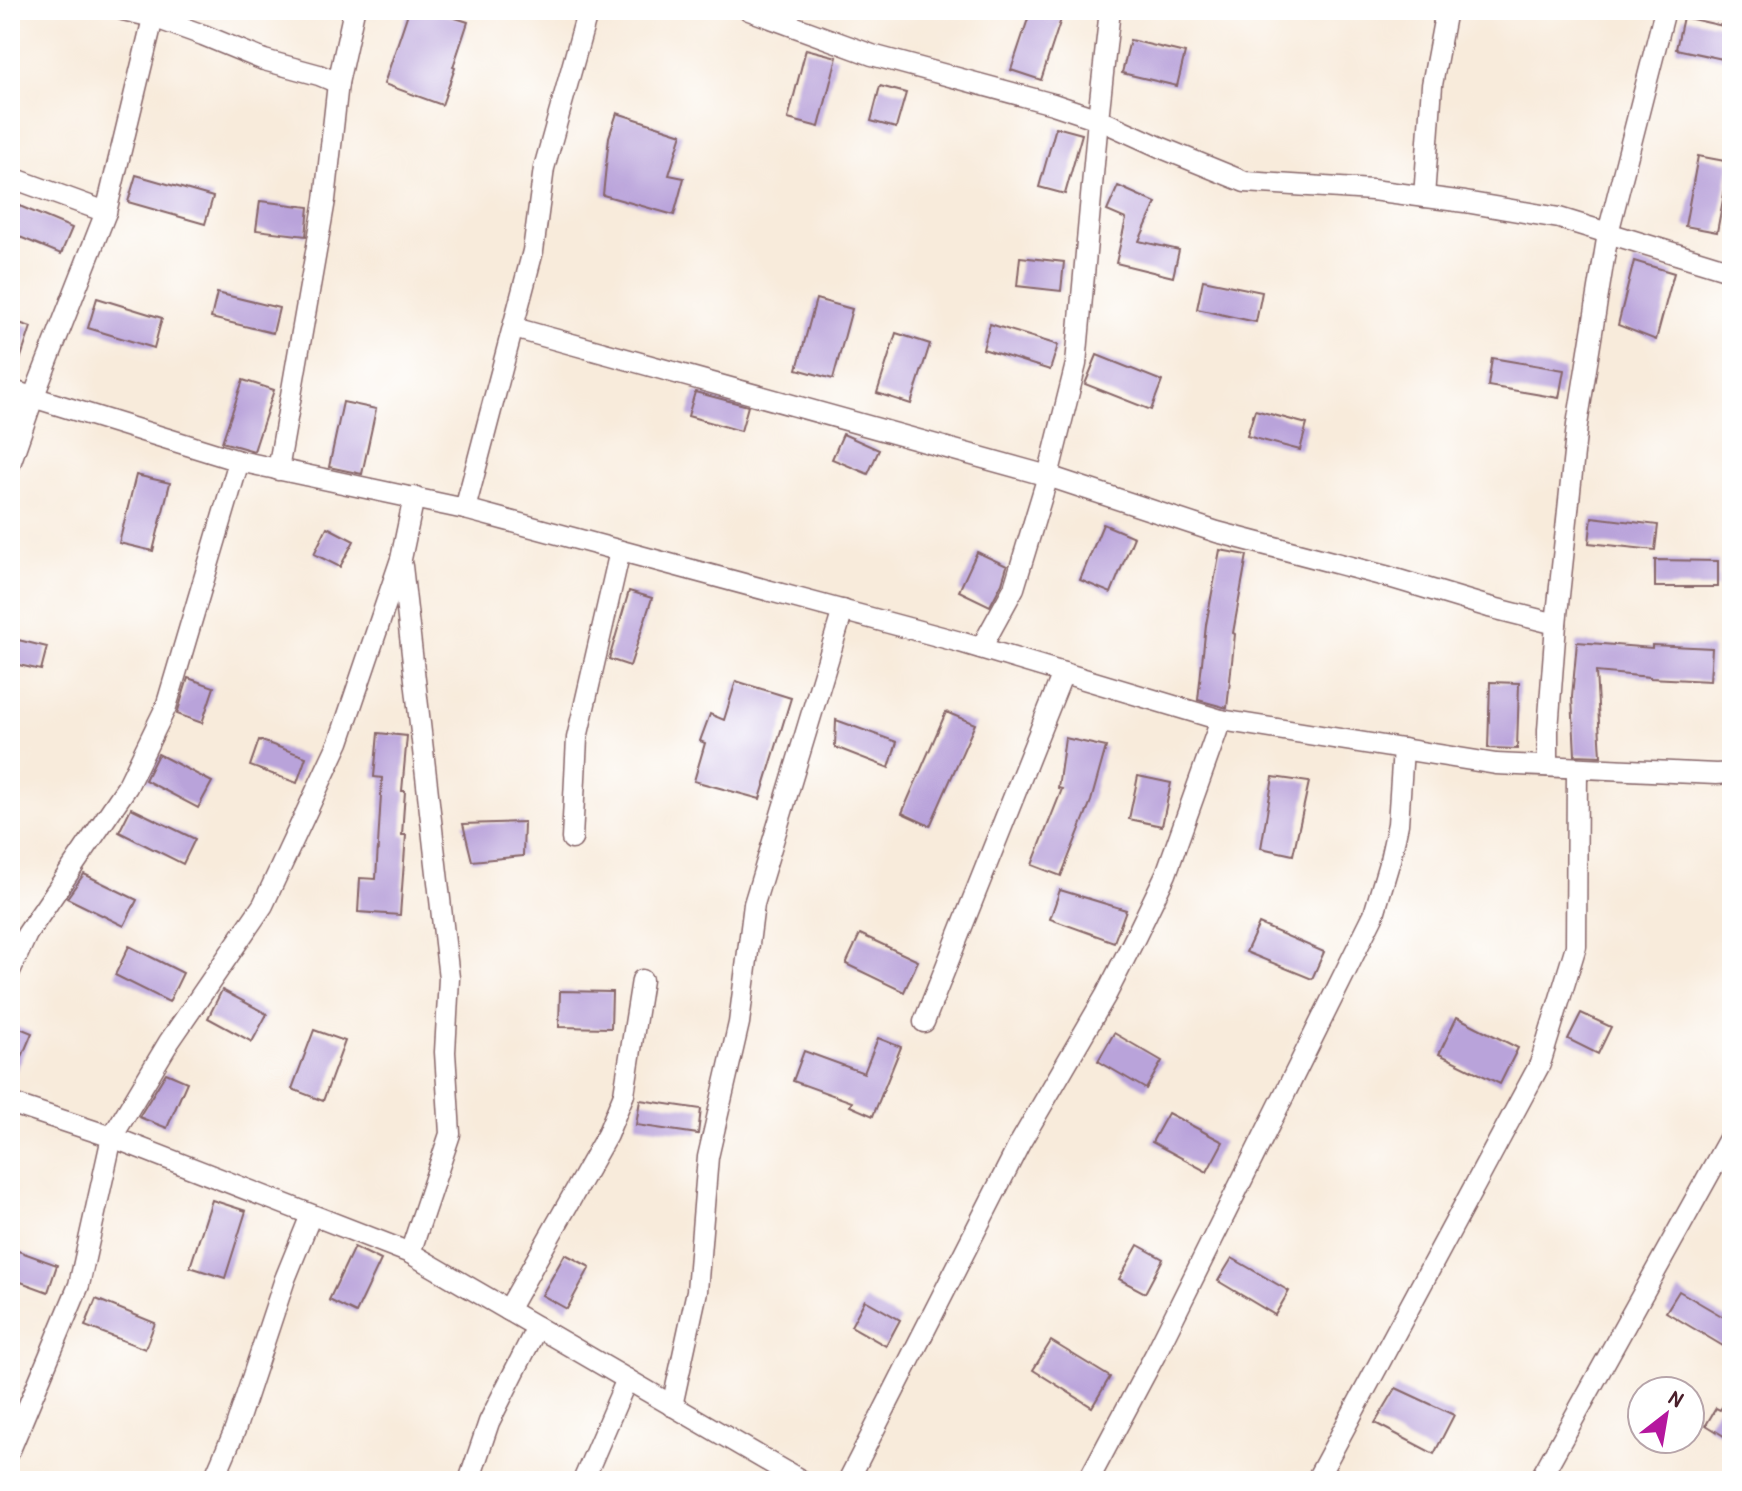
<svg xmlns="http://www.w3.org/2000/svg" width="1742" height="1491" font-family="'Patrick Hand',sans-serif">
<rect width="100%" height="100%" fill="#fff"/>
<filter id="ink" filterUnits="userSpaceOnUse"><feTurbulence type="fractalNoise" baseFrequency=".0125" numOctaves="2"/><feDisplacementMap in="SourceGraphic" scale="16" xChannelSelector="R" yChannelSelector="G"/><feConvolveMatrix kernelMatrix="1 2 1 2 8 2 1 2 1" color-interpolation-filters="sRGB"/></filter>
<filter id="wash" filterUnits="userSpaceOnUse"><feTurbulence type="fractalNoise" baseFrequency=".006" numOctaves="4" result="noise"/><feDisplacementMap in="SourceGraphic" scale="32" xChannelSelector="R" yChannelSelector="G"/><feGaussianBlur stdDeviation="1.8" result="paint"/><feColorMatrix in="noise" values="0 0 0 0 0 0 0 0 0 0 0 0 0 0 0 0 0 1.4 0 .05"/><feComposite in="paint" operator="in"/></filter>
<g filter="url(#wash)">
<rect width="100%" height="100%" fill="#f8ebdb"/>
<g id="blocks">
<!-- building -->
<g fill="#b9a3da">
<path d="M409,10H430L468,22L453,67L455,68L442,105L384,84Z"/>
<path d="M1031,10H1064L1041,80L1011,70Z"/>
<path d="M1683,17L1732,28V61L1676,49Z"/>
<path d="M1130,40L1185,53L1177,86L1122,73Z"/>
<path d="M806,49L837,57L819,127L788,119Z"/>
<path d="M880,86L906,93L896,128L871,121Z"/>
<path d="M617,113L682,134L669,175L684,178L674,215L603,195L609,137Z"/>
<path d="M1056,127L1082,134L1065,194L1039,187Z"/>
<path d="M1698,156L1730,162L1717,232L1685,226Z"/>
<path d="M136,175L213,197L205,224L128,202Z"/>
<path d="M1118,186L1156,203L1139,241L1179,250L1173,277L1116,263L1126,219L1107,211Z"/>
<path d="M260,201L309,207L306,236L256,230Z"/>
<path d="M10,202L72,228L61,254L10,233Z"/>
<path d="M1020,257L1064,262L1061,291L1017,286Z"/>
<path d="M1634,261L1674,273L1656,340L1618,325Z"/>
<path d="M1203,280L1262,292L1256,322L1197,309Z"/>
<path d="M217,293L279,308L273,333L211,318Z"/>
<path d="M97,298L162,318L154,348L88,328Z"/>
<path d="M816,299L852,309L833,379L797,369Z"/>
<path d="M10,320L31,327L14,378L10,377Z"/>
<path d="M990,324L1058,345L1050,370L983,349Z"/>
<path d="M896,333L930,344L911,404L877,393Z"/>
<path d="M1097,355L1162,381L1151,410L1085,384Z"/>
<path d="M1492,358L1564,370L1559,398L1488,386Z"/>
<path d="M243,380L274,390L254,451L222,442Z"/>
<path d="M695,392L748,406L741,431L688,416Z"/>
<path d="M343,402L376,409L362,474L329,467Z"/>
<path d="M1255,410L1307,424L1300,450L1247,436Z"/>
<path d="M843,434L879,450L868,474L832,459Z"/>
<path d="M136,475L170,483L153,551L119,543Z"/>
<path d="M1592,517L1658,525L1655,550L1589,543Z"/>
<path d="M1103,524L1134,537L1111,593L1080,580Z"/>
<path d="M327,527L354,541L340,567L314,554Z"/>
<path d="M1220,550L1247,555L1233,633L1235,634L1227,708L1198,700L1206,625Z"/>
<path d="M977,552L1007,566L1002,583L990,606L959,591Z"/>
<path d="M1655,560L1718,561V587H1655Z"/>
<path d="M629,591L652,598L630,666L609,659Z"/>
<path d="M10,638L47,647L41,670L10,663Z"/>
<path d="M1577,642L1652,648V645L1712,648L1710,681L1650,678V677L1596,672L1601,756L1575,755L1572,697Z"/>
<path d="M188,678L214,687L202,723L177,714Z"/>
<path d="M736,681L791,698L760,799L694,781L705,743L700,741L710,714L724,720Z"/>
<path d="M1490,682L1519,683L1517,749L1488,748Z"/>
<path d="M946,712L975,724L930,826L902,813Z"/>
<path d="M836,720L897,742L889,768L835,747Z"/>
<path d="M378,733L407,736L402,791H405L402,835H406L400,915L358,912L360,878L376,879L382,778L374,777Z"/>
<path d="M1065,738L1106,747L1091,801L1061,876L1032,865L1062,789L1058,788Z"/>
<path d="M259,740L306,757L297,783L250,766Z"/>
<path d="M158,754L212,782L198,808L145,780Z"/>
<path d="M1138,776L1171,783L1162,826L1129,819Z"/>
<path d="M1273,777L1309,782L1293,855L1261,848Z"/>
<path d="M131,808L195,839L183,864L119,832Z"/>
<path d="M524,822L523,856L472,861L463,824Z"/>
<path d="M84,874L137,900L124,926L67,898Z"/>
<path d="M1060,890L1126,910L1114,942L1050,919Z"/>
<path d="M1259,924L1324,952L1312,979L1246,952Z"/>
<path d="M860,934L918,961L904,992L846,964Z"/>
<path d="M129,946L183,973L169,1002L115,975Z"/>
<path d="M222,990L267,1014L252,1042L208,1018Z"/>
<path d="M560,991L612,992L611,1028L559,1027Z"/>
<path d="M1581,1013L1611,1027L1598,1054L1568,1039Z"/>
<path d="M1457,1017L1518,1048L1500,1084L1439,1054Z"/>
<path d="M10,1024L32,1033L10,1085Z"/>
<path d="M314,1030L345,1041L323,1101L292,1089Z"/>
<path d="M1114,1033L1162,1061L1146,1089L1098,1061Z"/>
<path d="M878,1038L901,1047L873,1116L850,1106L852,1102L793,1081L804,1051L864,1073Z"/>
<path d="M166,1073L187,1082L167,1128L139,1117Z"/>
<path d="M640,1100L701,1109L698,1134L636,1125Z"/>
<path d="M1168,1113L1223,1142L1207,1172L1152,1142Z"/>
<path d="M212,1200L246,1211L225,1278L190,1267Z"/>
<path d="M1138,1245L1163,1259L1145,1293L1119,1279Z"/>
<path d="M354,1247L381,1260L356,1313L329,1300Z"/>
<path d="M10,1248L57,1265L48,1292L10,1278Z"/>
<path d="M565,1254L590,1267L567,1309L542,1295Z"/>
<path d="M1232,1258L1289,1291L1275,1315L1218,1281Z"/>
<path d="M1679,1291L1732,1322V1332L1723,1346L1666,1312Z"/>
<path d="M96,1299L155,1323L145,1349L85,1326Z"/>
<path d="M865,1300L900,1320L886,1346L851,1326Z"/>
<path d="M1051,1341L1110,1377L1092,1407L1033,1370Z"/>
<path d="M1396,1388L1454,1415L1434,1454L1375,1423Z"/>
<path d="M1732,1392V1441L1706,1425L1716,1408L1720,1410Z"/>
</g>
</g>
</g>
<g filter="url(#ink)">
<use href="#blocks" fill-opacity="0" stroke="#876669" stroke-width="2"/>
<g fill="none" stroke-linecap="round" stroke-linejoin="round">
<defs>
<g id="street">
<path d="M123,10L153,17L203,35L264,60L319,75L338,83"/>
<path d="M749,10L872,55L1053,104L1098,119L1162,148L1245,182L1372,190L1465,202L1559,218L1732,271"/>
<path d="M10,177L106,212"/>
<path d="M1424,197L1432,85L1446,10"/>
<path d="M514,328L1048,476L1217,532L1389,577L1489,607L1556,624"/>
<path d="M10,390L239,461L465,509L960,642L1221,720L1496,764L1716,774L1732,773"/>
<path d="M10,464L33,398L106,212L155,10"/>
<path d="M278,470L325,200L338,83L354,10"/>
<path d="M465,509L533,251L544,168L588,10"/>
<path d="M402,566L449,978L445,1052L450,1134L410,1253"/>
<path d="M981,648L1014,588L1048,476L1076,364L1098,119L1110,10"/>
<path d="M1548,766V730L1556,624L1577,425L1608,233L1665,10"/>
<path d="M572,839L577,738L620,551"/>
<path d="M10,971L27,934L127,787L166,707L239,461"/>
<path d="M924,1022L1063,673"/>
<path d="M10,1103L112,1137L410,1253L802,1481"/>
<path d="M508,1310L607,1135L624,1094L642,980"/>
<path d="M672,1406L697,1291L708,1157L739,1023L754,904L843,610"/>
<path d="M10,1450L79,1285L112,1137L169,1042L263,905L339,742L401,559L414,497"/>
<path d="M213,1481L235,1430L285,1279L311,1215"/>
<path d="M469,1481L489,1422L537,1327"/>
<path d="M583,1481L627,1379"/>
<path d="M848,1481L1020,1143L1106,995L1136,936L1166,874L1221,720"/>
<path d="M1088,1481L1155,1355L1374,914L1390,860L1398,824L1403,749"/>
<path d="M1316,1481L1540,1064L1576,946L1577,768"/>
<path d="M1539,1481L1732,1133"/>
</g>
</defs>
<!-- street casing -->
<use href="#street" stroke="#876669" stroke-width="23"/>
<!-- street -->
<use href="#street" stroke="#fff" stroke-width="20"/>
</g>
</g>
<!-- margin -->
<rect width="1742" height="1491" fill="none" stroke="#fff" stroke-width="40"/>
<!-- north arrow -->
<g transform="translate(1666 1415) rotate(31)"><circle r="38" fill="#ffffff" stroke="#b7a5aa" stroke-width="2"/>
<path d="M0-6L14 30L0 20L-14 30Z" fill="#b5179e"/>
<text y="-12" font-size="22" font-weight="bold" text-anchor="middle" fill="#4a1f2b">N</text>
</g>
</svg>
